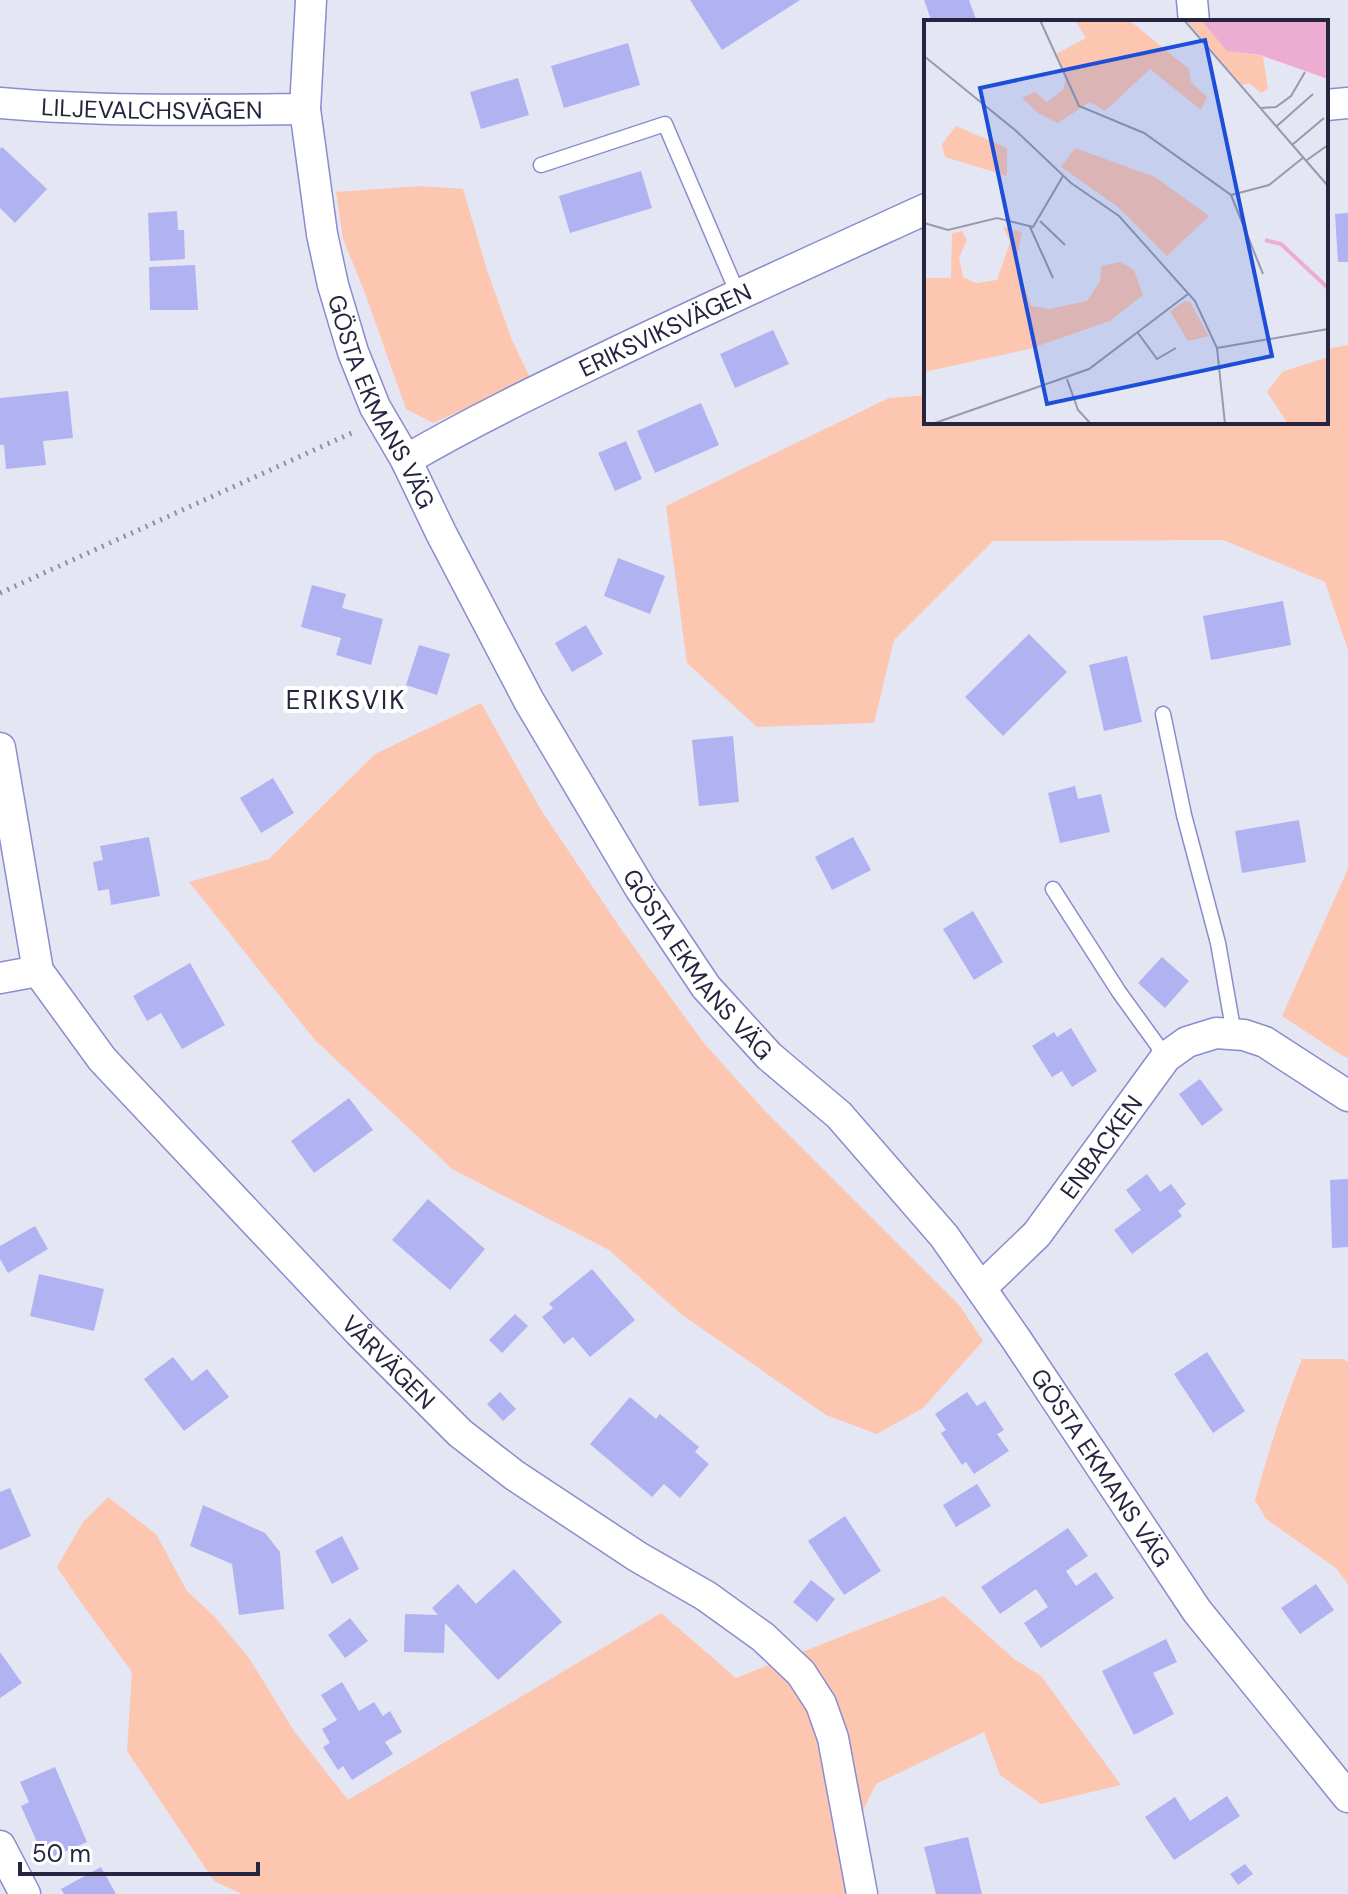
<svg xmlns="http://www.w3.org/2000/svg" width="1348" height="1894" font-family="'DM Sans',sans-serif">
<rect width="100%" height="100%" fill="#e5e6f4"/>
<!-- green -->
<g fill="#fdc6b0">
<path d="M420,186L463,189L487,270L512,340L531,380L433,423L406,409L365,293L343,239L336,192Z"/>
<path d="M1348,345V657V650L1325,582L1223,540L993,541L894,640L874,723L757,727L687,663L666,506L889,398L926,395V422H1326V349Z"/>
<path d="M481,703L541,810L623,932L703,1042L765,1111L960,1306L983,1341L923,1408L877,1434L826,1415L681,1314L609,1250L452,1169L314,1039L189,882L269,859L375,754Z"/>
<path d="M1348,869V1058L1343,1056L1282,1016Z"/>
<path d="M1302,1359H1343L1348,1362V1584L1336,1568L1266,1519L1255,1500C1268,1452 1283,1405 1302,1359Z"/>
<path d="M108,1497L156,1534L187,1591L215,1617L249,1658L294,1731L348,1800L661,1613L736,1678L944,1596L1014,1659L1041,1676L1121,1785L1041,1804L1000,1775L984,1732L876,1784L842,1854L850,1894H242L214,1881L127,1751L132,1672L82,1604L57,1567L83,1522Z"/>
</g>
<!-- building -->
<g fill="#b0b2f1">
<path d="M690,0H800L722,50Z"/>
<path d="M924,0H969L977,22H932Z"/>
<path d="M628,43L640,85L564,108L551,66Z"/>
<path d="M518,78L529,115L481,129L470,92Z"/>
<path d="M2,147L47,189L15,223L0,208V149Z"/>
<path d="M641,171L652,208L570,233L559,196Z"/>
<path d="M177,211L178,230H184L185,259L150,261L148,213Z"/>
<path d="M1348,213V262H1338L1335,214Z"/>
<path d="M195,265L198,310H150L149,267Z"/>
<path d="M773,330L789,364L735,388L720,354Z"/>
<path d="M68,391L73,438L43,441L46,465L6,469L4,445H0V398Z"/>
<path d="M701,403L719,445L655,473L637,431Z"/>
<path d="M626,441L642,479L615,491L598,453Z"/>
<path d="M618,558L665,576L650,614L604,596Z"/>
<path d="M312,585L346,594L342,608L383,619L371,665L336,655L341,638L301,627Z"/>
<path d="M1283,601L1291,645L1211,660L1203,616Z"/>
<path d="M586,625L603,654L572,672L555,643Z"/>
<path d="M1029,634L1067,672L1003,736L965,697Z"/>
<path d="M419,645L450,654L437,695L406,685Z"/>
<path d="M1127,656L1142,722L1104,731L1089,665Z"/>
<path d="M733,736L739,802L699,806L692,740Z"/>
<path d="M273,778L294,813L261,833L240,798Z"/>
<path d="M1075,786L1078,799L1101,794L1110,832L1060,843L1048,793Z"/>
<path d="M1299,820L1306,862L1242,873L1235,831Z"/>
<path d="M149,837L160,896L111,905L109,889L98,891L93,862L103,860L100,846Z"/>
<path d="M853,837L871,870L832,890L815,857Z"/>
<path d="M973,911L1003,962L974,980L943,929Z"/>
<path d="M1162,957L1189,981L1165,1008L1138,983Z"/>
<path d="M190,963L225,1025L182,1049L161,1013L147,1021L133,996Z"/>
<path d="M1071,1028L1097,1071L1072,1087L1062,1071L1052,1077L1032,1046L1054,1032L1057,1037Z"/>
<path d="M1200,1079L1223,1110L1202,1126L1179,1094Z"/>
<path d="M349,1098L373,1130L314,1173L291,1141Z"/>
<path d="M1147,1174L1160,1192L1171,1184L1186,1204L1178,1211L1182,1216L1132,1254L1114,1230L1141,1210L1126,1190Z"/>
<path d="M1348,1179V1247L1332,1248L1330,1180Z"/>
<path d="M428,1199L485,1249L450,1290L392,1240Z"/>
<path d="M35,1226L48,1249L8,1273L0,1259V1246Z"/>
<path d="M592,1269L635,1320L590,1357L573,1337L564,1344L542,1317L553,1308L549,1304Z"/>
<path d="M39,1274L104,1289L94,1331L30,1316Z"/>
<path d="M515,1314L528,1326L502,1353L489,1340Z"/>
<path d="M1207,1352L1245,1411L1213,1433L1174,1374Z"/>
<path d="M173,1357L192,1381L207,1369L229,1397L184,1431L144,1379Z"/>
<path d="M500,1392L516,1409L503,1421L487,1404Z"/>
<path d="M967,1392L977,1406L985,1401L1004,1430L997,1434L1009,1451L974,1474L966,1462L962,1465L941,1433L946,1430L935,1414Z"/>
<path d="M630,1397L656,1419L660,1414L699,1447L695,1452L709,1464L680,1498L664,1484L652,1497L590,1444Z"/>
<path d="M977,1484L991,1506L956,1527L943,1505Z"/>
<path d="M10,1488L31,1536L0,1550V1492Z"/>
<path d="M203,1505L265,1533L280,1552L284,1609L239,1615L232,1564L190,1546Z"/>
<path d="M845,1516L881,1571L844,1595L808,1541Z"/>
<path d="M1068,1528L1088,1556L1066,1571L1076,1586L1096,1572L1114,1598L1041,1648L1024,1623L1048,1607L1036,1589L1000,1614L981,1587Z"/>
<path d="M342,1536L359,1569L332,1584L315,1551Z"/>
<path d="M514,1569L562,1622L498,1680L445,1623L444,1653L404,1652L405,1614L438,1615L432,1608L458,1584L476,1604Z"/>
<path d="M811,1580L835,1599L817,1622L793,1602Z"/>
<path d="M1316,1584L1334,1610L1300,1634L1281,1608Z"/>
<path d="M350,1618L368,1641L345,1658L328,1635Z"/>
<path d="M1166,1639L1177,1662L1153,1673L1174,1714L1134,1735L1102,1671Z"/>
<path d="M0,1652L22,1683L0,1698Z"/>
<path d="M342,1682L359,1711L374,1702L383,1716L390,1711L402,1732L385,1742L393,1754L352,1780L343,1766L338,1770L323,1747L330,1743L322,1729L337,1720L321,1695Z"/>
<path d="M55,1767L87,1842L45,1860L21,1806L29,1802L20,1782Z"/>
<path d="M1227,1796L1240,1816L1174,1860L1145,1817L1175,1797L1190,1821Z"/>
<path d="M968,1837L982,1894H936L924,1847Z"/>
<path d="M1245,1864L1253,1874L1238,1885L1230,1874Z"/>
<path d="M101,1867L116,1894H64L61,1889Z"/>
</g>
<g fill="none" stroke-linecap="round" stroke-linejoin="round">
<defs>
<g id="lane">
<path d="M541,165L665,124L738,294"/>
<path d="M1163,714L1184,815L1218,943L1234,1034"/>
<path d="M1053,889L1119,992L1166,1057"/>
</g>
<g id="street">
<path id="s1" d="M311,0L305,109L322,234L333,285L353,352L375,407L406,460L441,533L529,701L640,888L706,987L769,1056L839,1115L944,1236L1016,1339L1197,1611L1348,1797"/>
<path d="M1192,0L1194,22"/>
<path id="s2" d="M0,103C102,112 203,110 305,109"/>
<path d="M1326,105L1348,103"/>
<path id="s3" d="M406,460C476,419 550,384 623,349C723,301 825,255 926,209"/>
<path id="s4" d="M0,748L38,971L102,1059L359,1332L460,1433L514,1475L638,1557L706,1596L763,1637L801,1673L821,1704L833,1738L862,1894"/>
<path d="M0,978L38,971"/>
<path id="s5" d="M981,1288L1037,1234L1166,1057L1187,1042L1216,1033L1244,1035L1265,1042L1348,1096"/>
<path d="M0,1846L25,1894"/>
</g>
</defs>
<!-- lane casing -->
<use href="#lane" stroke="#8a8cce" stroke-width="17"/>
<!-- street casing -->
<use href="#street" stroke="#8a8cce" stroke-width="33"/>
<!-- path -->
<path stroke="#8d8ea2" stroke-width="5" stroke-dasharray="2 6" stroke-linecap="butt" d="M0,593L356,431"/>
<!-- lane -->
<use href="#lane" stroke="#fff" stroke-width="14"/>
<!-- street -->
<use href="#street" stroke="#fff" stroke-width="30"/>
</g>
<g text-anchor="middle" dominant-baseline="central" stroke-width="8" stroke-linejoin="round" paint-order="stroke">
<!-- street labels -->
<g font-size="24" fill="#252540" stroke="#fff">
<text stroke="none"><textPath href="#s2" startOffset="152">LILJEVALCHSVÄGEN</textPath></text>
<text stroke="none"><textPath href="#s3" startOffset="290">ERIKSVIKSVÄGEN</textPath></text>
<text stroke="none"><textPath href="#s1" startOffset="414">GÖSTA EKMANS VÄG</textPath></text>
<text stroke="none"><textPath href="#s1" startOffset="1062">GÖSTA EKMANS VÄG</textPath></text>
<text stroke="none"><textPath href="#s5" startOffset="186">ENBACKEN</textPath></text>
<text stroke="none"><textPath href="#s4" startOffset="752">VÅRVÄGEN</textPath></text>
<text stroke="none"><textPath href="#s1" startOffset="1710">GÖSTA EKMANS VÄG</textPath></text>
</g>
<!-- neighbourhood labels -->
<g font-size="26" letter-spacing="2" fill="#252540" stroke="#fff">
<text x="346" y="700">ERIKSVIK</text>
</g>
</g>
<!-- overview -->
<g transform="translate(924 20)">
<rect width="404" height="404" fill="#e5e6f4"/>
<path d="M151,0H205L265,49L267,62L283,77L277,90L226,49L181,91L166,82L134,103L115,94L98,78L111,72L123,82L139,70L142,57L132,34L162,18ZM262,0H277L304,31L339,36L344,69L337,73L325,63L318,65ZM32,106L83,128V156L21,137L18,124ZM151,128L231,157L285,196L243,236L194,187L137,147ZM79,207L98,212L92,242L107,286L125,289L163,281L176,261L177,246L196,242L210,250L219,275L186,301L105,329L0,352V258H27L28,213L38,211L43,220L35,238L39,257L52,263L73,260L86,222ZM261,281L266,282L285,316L264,321L246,291ZM404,337V404H364L343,372L358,352Z" fill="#fdc6b0"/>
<path d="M277,0H404V59L336,35L303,31Z" fill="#edadd3"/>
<path fill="none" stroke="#edadd3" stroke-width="4" d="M341,220L357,224L404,268"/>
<path fill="none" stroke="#9899ac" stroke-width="2" d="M116,0L155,86L220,113L307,175L339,254M260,0L404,166M0,36L91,110L147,163L195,196L271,281L293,328L301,404M337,88L352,87L367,76L381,52M353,106L389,74M368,125L400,98M383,140L404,125M307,175L345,165L380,137M116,201L141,225M0,203L24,210L73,198L109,207L139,156M106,207L129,258M214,313L233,339L252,328M293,328L404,309M143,359L154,390L167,404M8,404L165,349L264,274"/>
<path fill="#1d4ed8" fill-opacity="0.15" stroke="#1d4ed8" stroke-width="4" d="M281,20L348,336L123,384L56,68Z"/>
<rect width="404" height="404" fill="none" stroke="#252540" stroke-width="4"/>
</g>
<!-- scale -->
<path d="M20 1862v12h238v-12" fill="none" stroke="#252540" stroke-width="4"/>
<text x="32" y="1862" font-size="24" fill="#252540" stroke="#ffffff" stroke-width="6" paint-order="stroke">50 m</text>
</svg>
